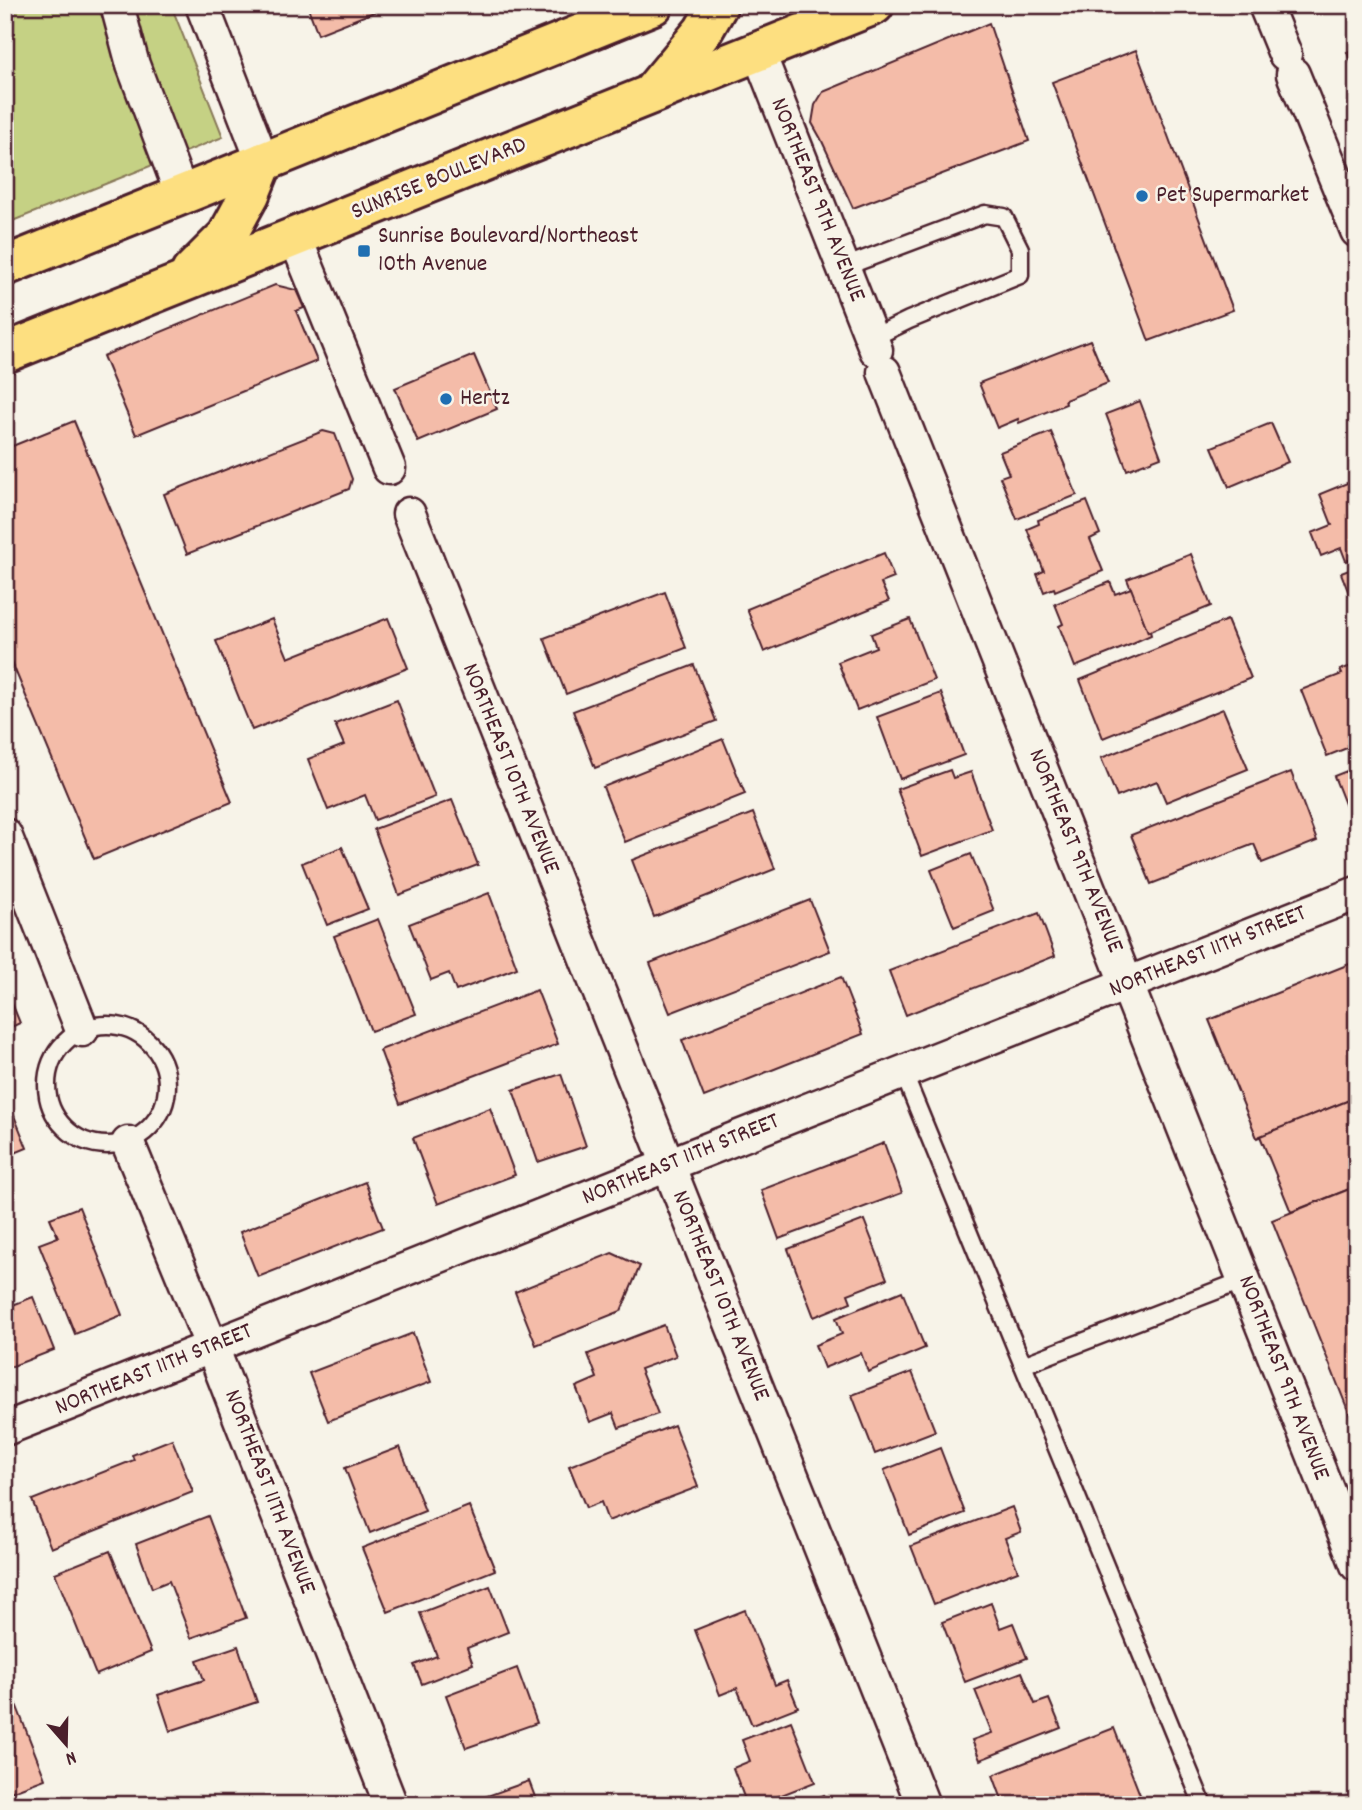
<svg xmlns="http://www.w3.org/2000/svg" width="1362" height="1810" font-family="Dekko,sans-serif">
<rect width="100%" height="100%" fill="#f7f3e8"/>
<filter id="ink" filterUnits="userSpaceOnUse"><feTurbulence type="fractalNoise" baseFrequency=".0143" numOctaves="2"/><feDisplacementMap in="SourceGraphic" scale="14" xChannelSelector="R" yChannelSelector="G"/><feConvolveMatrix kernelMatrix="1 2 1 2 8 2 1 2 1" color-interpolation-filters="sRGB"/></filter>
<g filter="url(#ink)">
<!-- green -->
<path fill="#c5d184" stroke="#887858" stroke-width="2" d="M5,5H171L223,137L5,224Z"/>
<!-- building -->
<g fill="#f4bca9" stroke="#4a1f2b" stroke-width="2">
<path d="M307,5H392L318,34Z"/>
<path d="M989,23L1029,141L853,208L821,139L812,123L815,105L823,92Z"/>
<path d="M1357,48V76L1347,52Z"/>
<path d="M1136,50L1233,310L1149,341L1052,82Z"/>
<path d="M275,285L296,290L304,308L296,311L317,361L136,435L103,356Z"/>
<path d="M1090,340L1108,383L1065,400L1066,404L1019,423L1018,419L997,428L979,383Z"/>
<path d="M474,355L497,409L418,442L395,388Z"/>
<path d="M1140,401L1161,457L1127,470L1106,414Z"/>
<path d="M74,421L232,802L94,859L5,646V449Z"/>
<path d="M1271,423L1288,462L1229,487L1212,447Z"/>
<path d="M323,431L335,434L352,479L349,489L187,554L164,494Z"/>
<path d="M1051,432L1077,495L1017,519L1000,477L1009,474L1000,452Z"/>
<path d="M1357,479V557L1346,561L1341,548L1321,556L1312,533L1332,525L1320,494Z"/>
<path d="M1087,501L1100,534L1090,539L1103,571L1055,591L1054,588L1044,592L1037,574L1044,571L1027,529L1039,524L1038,520Z"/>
<path d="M884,553L894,578L881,583L889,601L764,652L747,609Z"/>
<path d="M1191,554L1211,606L1148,632L1127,579Z"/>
<path d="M1357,567V614L1341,573Z"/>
<path d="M1110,582L1115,594L1131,588L1148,632L1150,631L1151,635L1135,642V643L1075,667L1059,626L1063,624L1055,604Z"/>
<path d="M665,592L686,648L566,694L544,638Z"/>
<path d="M388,618L408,668L252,730L216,641L272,619L288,658Z"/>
<path d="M910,619L934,680L857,710L838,662L876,647L871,634Z"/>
<path d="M1227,620L1251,678L1103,738L1080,680Z"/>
<path d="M1357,664V744L1327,756L1301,690L1342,674L1340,670Z"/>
<path d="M694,665L716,721L595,768L573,711Z"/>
<path d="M941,693L964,755L900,779L877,717Z"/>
<path d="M397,700L435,797L375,820L365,795L328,810L308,759L344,745L335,724Z"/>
<path d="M1223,709L1248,769L1166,802L1157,781L1117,797L1101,758Z"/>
<path d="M723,739L745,794L625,842L603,787Z"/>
<path d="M1357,767V831L1356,832L1334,776Z"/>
<path d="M950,770L953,778L971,772L992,830L922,856L897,789Z"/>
<path d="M1291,772L1317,841L1262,863L1254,844L1151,884L1131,835Z"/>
<path d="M452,800L478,865L399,895L374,829Z"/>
<path d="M753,813L775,869L654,917L632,860Z"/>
<path d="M342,847L368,909L327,925L302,863Z"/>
<path d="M971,854L994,911L954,927L931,870Z"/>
<path d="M489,893L517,968L456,991L449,973L431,980L409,924Z"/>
<path d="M810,900L830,951L670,1013L650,963Z"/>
<path d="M1039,913L1055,956L906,1015L889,971Z"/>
<path d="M378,919L416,1014L371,1031L334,936Z"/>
<path d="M1357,961V1097L1257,1138L1209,1020Z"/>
<path d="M841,977L863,1034L704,1097L682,1040Z"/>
<path d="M5,986L20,1023L5,1030Z"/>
<path d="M537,990L558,1044L400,1104L380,1050Z"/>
<path d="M561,1074L586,1146L538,1162L513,1090Z"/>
<path d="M5,1093L27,1148L5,1157Z"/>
<path d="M1357,1097V1186L1291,1212L1260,1136Z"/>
<path d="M490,1108L515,1175L438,1204L413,1138Z"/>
<path d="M884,1143L902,1193L779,1239L761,1190Z"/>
<path d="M365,1182L383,1228L258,1277L240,1232Z"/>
<path d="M1357,1186V1433L1272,1220Z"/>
<path d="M79,1207L122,1315L75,1334L39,1244L58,1237L50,1218Z"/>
<path d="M864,1220L887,1279L848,1294L851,1302L814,1317L788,1249Z"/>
<path d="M612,1253L640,1266L621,1311L536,1345L515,1292Z"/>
<path d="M902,1291L925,1348L868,1372L861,1353L824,1368L815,1345L842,1334L836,1318Z"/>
<path d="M33,1297L54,1350L5,1369V1308Z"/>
<path d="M664,1325L676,1356L640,1369L658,1414L619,1428L613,1413L590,1422L576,1387L597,1378L588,1354Z"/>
<path d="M413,1333L431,1382L328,1421L309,1373Z"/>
<path d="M912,1372L935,1431L875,1454L852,1395Z"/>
<path d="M674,1425L698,1487L608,1521L601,1502L586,1508L569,1466Z"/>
<path d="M172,1439L193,1492L51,1548L32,1500L134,1460L132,1455Z"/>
<path d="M400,1447L425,1511L370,1533L345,1468Z"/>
<path d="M940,1448L965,1513L909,1535L884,1470Z"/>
<path d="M469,1506L495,1570L388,1612L362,1548Z"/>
<path d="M1012,1507L1021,1532L1005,1538L1018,1571L934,1604L911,1546Z"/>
<path d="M208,1516L246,1618L191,1638L169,1581L152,1588L136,1544Z"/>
<path d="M110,1551L151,1652L96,1675L55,1573Z"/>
<path d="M490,1586L508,1632L467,1648L473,1664L422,1684L414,1665L437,1656L420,1613Z"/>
<path d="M991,1603L1000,1628L1013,1623L1027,1658L965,1682L942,1622Z"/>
<path d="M745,1610L775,1685L787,1680L798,1707L752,1725L737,1688L720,1695L695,1630Z"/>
<path d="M238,1646L257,1702L170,1731L158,1695L204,1680L197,1660Z"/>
<path d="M517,1668L537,1723L466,1748L446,1695Z"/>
<path d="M1022,1672L1035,1704L1049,1699L1061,1728L980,1760L972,1740L992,1733L975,1690Z"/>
<path d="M14,1699L45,1779L5,1794V1702Z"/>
<path d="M791,1721L815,1782L756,1805H747L733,1768L750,1761L742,1740Z"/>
<path d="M1114,1728L1144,1805H1004L993,1775Z"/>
<path d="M529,1781L538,1805H478L476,1800Z"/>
<path d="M824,1795L828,1805H800Z"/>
</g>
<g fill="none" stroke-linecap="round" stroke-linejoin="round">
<defs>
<g id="service">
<path d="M844,267L985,214L1004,217L1020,249V275L909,320L872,338"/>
<circle cx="107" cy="1085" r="60"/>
<path d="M903,1072L1203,1805"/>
<path d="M1023,1365L1244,1280"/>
</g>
<g id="minor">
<path d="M117,5L133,65L182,195"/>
<path d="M202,5L263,162"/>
<path d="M1265,5L1285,54"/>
<path d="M758,51L876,350"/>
<path d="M1293,74L1357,231"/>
<path d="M295,237L389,468"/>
<path d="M884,372L1357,1565"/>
<path d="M409,514L923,1805"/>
<path d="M5,835L82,1030"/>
<path d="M128,1143L212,1347L391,1805"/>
<path d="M5,1429L668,1165L1357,893"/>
</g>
<g id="primary">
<path d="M654,90L703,31L718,5"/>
<path d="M5,266L653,5"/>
<path d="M191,272L227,236L250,194L263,162"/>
<path d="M5,353L874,5"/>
</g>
</defs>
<!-- service casing -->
<use href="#service" stroke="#4a1f2b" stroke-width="21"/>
<!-- minor casing -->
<use href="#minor" stroke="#4a1f2b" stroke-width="37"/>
<!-- primary casing -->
<use href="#primary" stroke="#4a1f2b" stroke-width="44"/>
<!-- service -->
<use href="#service" stroke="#f7f3e8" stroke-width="16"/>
<!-- minor -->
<use href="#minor" stroke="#f7f3e8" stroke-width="32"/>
<!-- primary -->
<use href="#primary" stroke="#fddf80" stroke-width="38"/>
</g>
</g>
<!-- markers -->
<g fill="#1f6fb2" stroke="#f7f3e8" stroke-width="2.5">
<circle cx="1142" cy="196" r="7"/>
<rect x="357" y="244" width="14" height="14" rx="3.5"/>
<circle cx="446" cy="399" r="7"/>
</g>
<g text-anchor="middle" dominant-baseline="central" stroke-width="5" stroke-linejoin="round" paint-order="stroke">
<!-- street labels -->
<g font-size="24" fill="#4a1f2b" stroke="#f7f3e8">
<text transform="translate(439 179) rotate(-22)">SUNRISE BOULEVARD</text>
<text transform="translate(817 200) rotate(68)">NORTHEAST 9TH AVENUE</text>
<text transform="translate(510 769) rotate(68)">NORTHEAST 10TH AVENUE</text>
<text transform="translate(1075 851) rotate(68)">NORTHEAST 9TH AVENUE</text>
<text transform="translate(1208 952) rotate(-22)">NORTHEAST 11TH STREET</text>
<text transform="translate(681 1160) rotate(-22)">NORTHEAST 11TH STREET</text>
<text transform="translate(720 1296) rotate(68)">NORTHEAST 10TH AVENUE</text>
<text transform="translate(154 1370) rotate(-22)">NORTHEAST 11TH STREET</text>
<text transform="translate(1283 1378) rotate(69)">NORTHEAST 9TH AVENUE</text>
<text transform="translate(269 1492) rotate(69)">NORTHEAST 11TH AVENUE</text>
</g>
<!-- poi labels -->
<g font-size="24" fill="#4a1f2b" stroke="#f7f3e8" text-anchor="start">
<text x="1156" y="196">Pet Supermarket</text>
<text x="378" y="237">Sunrise Boulevard/Northeast<tspan x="378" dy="28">10th Avenue</tspan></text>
<text x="460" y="399">Hertz</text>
</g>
</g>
<!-- margin -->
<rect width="1362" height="1810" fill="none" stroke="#f7f3e8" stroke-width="28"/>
<rect x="14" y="14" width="1334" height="1782" fill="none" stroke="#4a1f2b" stroke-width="2.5" filter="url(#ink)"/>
<!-- north arrow -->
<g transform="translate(66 1744) rotate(160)" stroke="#f7f3e8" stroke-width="5" paint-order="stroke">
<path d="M0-5L12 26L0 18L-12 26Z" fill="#4a1f2b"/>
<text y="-10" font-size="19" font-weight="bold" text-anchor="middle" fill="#4a1f2b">N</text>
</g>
</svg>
